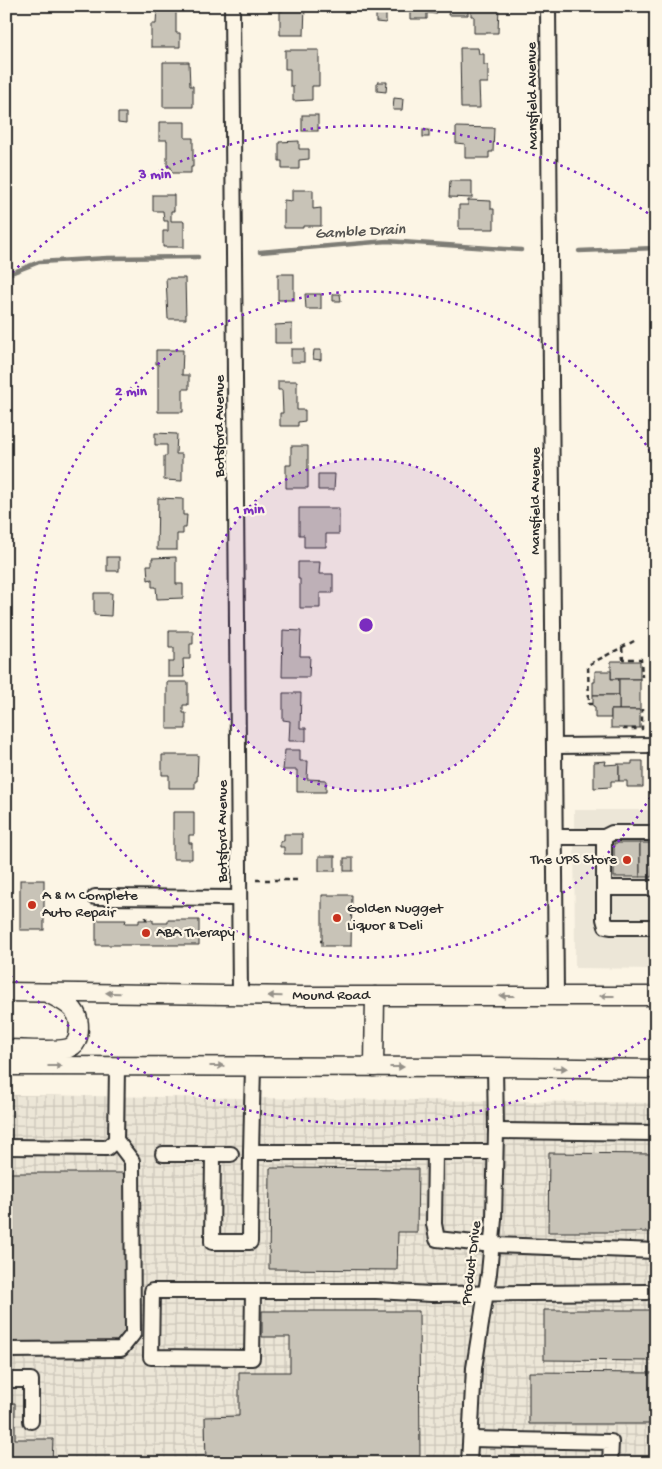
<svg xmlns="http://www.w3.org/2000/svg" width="662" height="1469" font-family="'Gochi Hand',sans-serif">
<defs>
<pattern id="industrial-grid" width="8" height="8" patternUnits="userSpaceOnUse" patternTransform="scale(1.25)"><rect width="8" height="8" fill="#ece6d7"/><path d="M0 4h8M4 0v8" fill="none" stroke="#cbc5b9"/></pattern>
</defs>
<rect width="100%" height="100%" fill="#fcf5e5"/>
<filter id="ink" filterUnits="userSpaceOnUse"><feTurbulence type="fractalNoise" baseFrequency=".02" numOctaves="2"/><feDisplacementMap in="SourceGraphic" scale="10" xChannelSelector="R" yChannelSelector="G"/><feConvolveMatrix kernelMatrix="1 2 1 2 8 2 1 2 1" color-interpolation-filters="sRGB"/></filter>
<g filter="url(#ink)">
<!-- built -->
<path fill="#ece6d7" d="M574,810H656V969L575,968Z"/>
<!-- industrial -->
<path fill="url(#industrial-grid)" d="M6,1095L656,1103V1463H6Z"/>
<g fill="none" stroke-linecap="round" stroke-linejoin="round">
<!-- stream -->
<g stroke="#7d7b74" stroke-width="4.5">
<path d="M579,251L656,248"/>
<path d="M260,252L387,241L521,250"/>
<path d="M6,275L39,262L108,258L198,257"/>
</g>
</g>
<!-- building -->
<g fill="#c8c3b7" stroke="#2b2b2b">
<path d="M157,6H176V33H180V47H151V24H156Z"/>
<path d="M283,6H305L304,35H280V11H283Z"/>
<path d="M410,6H436V14L427,13V19H410Z"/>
<path d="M444,6H499L498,33H474V16H471V10H468V15H448L449,10H444Z"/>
<path d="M376,10H386V23L376,22Z"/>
<path d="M460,48H478L479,54H484V65H488V83H479L480,108H461Z"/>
<path d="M285,50H319V86H312V100L293,101V86H290V69H285Z"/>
<path d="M163,62H189L190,86H193V107H163Z"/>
<path d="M377,82H387L386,92L377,91Z"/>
<path d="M394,98L403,99L402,110H393Z"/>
<path d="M118,113H126V124L118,123Z"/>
<rect x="302" y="115" width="16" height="16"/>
<path d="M159,122H185V138H193V167H191V173H171V167H167V140H159Z"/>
<path d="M456,127L494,128L493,152H489V158H465V144L456,143Z"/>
<rect x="423" y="130" width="6" height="7"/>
<path d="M299,141V149H309V159L299,160V169H282V161H279V142Z"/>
<path d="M450,181H472V198L449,197Z"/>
<path d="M292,190H313V209L321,208V226H303V228H284V200L292,201Z"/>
<path d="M153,195H174V211H171V221H184V247H163V231H168V221H164L163,211H153Z"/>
<path d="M468,200L491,201V209H494V229H459V205H468Z"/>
<rect x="278" y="274" width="16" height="26"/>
<path d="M166,278H185L186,319H168Z"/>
<path d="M305,294H321V309H306Z"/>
<path d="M333,294H340L341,301H333Z"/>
<path d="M292,324V343H275V325Z"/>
<rect x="291" y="349" width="13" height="13"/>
<path d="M156,350H183L182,375H189V389H183V412H158V364H156Z"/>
<path d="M314,350H321V360L313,359Z"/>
<path d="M278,381H297V410H305V421L298,422V426H280V413H283L282,390H278Z"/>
<path d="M155,433L177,434L176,454H182V481L164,480V456H167V445H155Z"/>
<path d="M291,446H308V488H286V465H291Z"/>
<path d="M318,474H335L334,490H318Z"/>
<path d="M158,498L183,499V515H187L186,528H183V534H177V550H157Z"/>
<path d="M299,508H339V534H326V547H304V535H299Z"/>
<rect x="107" y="557" width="12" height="14"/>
<path d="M176,557V584H183V598L157,599L156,587H152V579L148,580L147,565H152V558Z"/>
<path d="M298,562H320L319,574H333V593H320V608H300V579H298Z"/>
<path d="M94,593H112L111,616L94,615Z"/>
<path d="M283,630L301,631L300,656H310L309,677H282Z"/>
<path d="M169,631H193V644H190V659H183L184,677H168V662H174V648H169Z"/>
<rect x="611" y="661" width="29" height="18"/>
<path d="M595,671H611V679H619V695H593V682H595Z"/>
<rect x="619" y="679" width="21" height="31"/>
<path d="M167,682H188V705H183V713H186V729H167Z"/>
<path d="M283,693H301L300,728H306V741H289L290,721L283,720Z"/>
<path d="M593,695H619V710H611V718H595V707L593,706Z"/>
<rect x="611" y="710" width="29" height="18"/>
<path d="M285,750H300V761H308L307,779L326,780V792H297V770H283Z"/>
<path d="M162,755H198L197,781H195V788H169V775H162Z"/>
<path d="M606,761L605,765L619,764V781H611V787L594,788V762Z"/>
<path d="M632,761H643V787H627V781H619V764H632Z"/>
<path d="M173,812H194V835H189V843H192V859H173Z"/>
<path d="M284,834H302V854H284V847H280V841H284Z"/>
<rect x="614" y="843" width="26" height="34"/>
<path d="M640,843H653L652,877H640Z"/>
<path d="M653,843H656V877H652Z"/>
<rect x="319" y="856" width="16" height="15"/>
<rect x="344" y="858" width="9" height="13"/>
<rect x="20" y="880" width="24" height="50"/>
<path d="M322,895H352L351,946H322Z"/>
<path d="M96,920H126L125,923H139V920H153V923H168V920H199V945H96Z"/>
<path d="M549,1153L656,1154V1232H548Z"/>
<path d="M270,1168L418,1169L417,1232H398L397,1270L269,1269Z"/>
<path d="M6,1173H127V1329L118,1343L6,1344Z"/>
<path d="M544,1310H656V1361L544,1360Z"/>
<path d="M262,1311H419L420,1463H206L205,1417L239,1416V1372H290V1337H262Z"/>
<path d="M529,1372L656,1373V1424H529Z"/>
<path d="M6,1403H15V1439H53L52,1463H6Z"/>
</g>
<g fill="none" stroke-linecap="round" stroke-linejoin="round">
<defs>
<g id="minor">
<path d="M232,6L240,995"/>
<path d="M548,6L556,996"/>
<path d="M555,746L656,745"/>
<path d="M555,837H604L612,833H656"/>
<path d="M604,837V919L606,926L612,927H656"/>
<path d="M604,888H656"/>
<path d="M95,897L239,898"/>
<path d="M253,1066L251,1152H495"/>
<path d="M496,1131L656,1133"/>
<path d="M6,1147L107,1148L116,1140L117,1066"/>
<path d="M435,1152L434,1224L437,1239L493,1245L656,1251"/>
<path d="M163,1154H213"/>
<path d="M231,1154H213L212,1242H250L251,1152"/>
<path d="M253,1291L252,1358L151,1357L152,1291H376L431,1294L647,1292"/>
<path d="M6,1350L121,1349L133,1334L132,1161L116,1140"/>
<path d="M6,1380H31V1421"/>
<path d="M471,1439L611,1442L610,1463"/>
<path d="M469,1463L474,1368L489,1273L494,1219L496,1131L495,1067"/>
</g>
<g id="major">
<path id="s1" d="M6,992L300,996H656"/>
<path d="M6,1049C22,1049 55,1052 69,1048C74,1046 77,1042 78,1037C83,1010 69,1004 49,994"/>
<path d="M6,1066L495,1067L656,1069"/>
<path d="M374,1067L375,996"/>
</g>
</defs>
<!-- minor casing -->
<use href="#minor" stroke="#2b2b2b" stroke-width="18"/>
<!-- major casing -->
<use href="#major" stroke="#2b2b2b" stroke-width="21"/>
<!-- path -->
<g stroke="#2b2b2b" stroke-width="2.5" stroke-dasharray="5 4" stroke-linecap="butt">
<path d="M622,647L623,659H641L642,677"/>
<path d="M593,704H589L588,665L636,640"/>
<path d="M625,728L624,729H642V709"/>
<path d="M256,880H301"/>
<path d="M146,920V917"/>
<path d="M320,941H322"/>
</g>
<!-- minor -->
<use href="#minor" stroke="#fcf5e5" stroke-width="14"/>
<!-- major -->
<use href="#major" stroke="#fcf5e5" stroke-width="18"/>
</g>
<!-- one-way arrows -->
<defs><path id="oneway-solid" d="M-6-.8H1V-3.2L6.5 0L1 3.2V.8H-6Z" transform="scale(1.25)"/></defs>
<g fill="#949088">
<use href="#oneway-solid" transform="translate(113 993) rotate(-179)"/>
<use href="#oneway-solid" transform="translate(275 996) rotate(-179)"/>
<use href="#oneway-solid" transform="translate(507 996) rotate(-180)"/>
<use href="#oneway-solid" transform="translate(607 996) rotate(180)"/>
<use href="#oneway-solid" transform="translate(55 1066)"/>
<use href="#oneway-solid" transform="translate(217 1066)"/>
<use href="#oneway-solid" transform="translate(397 1067)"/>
<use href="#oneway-solid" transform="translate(560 1068) rotate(1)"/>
</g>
</g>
<!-- distance rings -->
<circle cx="366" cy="625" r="166" fill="#7b2cbf" fill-opacity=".12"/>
<g fill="none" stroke="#7b2cbf" stroke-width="2.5" stroke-dasharray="2.5 5">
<circle cx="366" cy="625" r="166"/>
<path d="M654 791A333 333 0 1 1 654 458"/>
<path d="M652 1034A499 499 0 0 1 7 972M7 278A499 499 0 0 1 652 216"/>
</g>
<!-- markers -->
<g fill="#c8321e" stroke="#fcf5e5" stroke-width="2">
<circle cx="627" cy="860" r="5"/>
<circle cx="32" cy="905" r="5"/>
<circle cx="337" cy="918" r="5"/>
<circle cx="146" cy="933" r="5"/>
</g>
<g text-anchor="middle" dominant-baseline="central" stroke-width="4.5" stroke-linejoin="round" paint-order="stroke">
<!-- street labels -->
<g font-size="15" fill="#2b2b2b" stroke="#fcf5e5">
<text transform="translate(533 96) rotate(-91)">Mansfield Avenue</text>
<text transform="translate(220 426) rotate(-90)">Botsford Avenue</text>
<text transform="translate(536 501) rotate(-90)">Mansfield Avenue</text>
<text transform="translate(223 831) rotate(-90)">Botsford Avenue</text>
<text stroke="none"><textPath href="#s1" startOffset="325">Mound Road</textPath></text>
<text transform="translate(472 1263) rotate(-83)">Product Drive</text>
</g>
<!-- poi labels -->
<g font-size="15" fill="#2b2b2b" stroke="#fcf5e5" text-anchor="start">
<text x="617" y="860" text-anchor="end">The UPS Store</text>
<text x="42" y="896">A &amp; M Complete<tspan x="42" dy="17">Auto Repair</tspan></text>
<text x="347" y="909">Golden Nugget<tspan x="347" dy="17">Liquor &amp; Deli</tspan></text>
<text x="156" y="933">ABA Therapy</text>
</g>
<!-- water labels -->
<g font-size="16" font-style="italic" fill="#545350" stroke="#fcf5e5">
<text transform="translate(360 233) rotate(-3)">Gamble Drain</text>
</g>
</g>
<circle cx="366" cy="625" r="8" fill="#7b2cbf" stroke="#fcf5e5" stroke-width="2.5"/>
<g font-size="15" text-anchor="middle" font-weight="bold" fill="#7b2cbf" stroke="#fcf5e5" stroke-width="4.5" stroke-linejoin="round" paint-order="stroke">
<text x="155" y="178">3 min</text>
<text x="131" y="395">2 min</text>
<text x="249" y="513">1 min</text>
</g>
<!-- margin -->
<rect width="662" height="1469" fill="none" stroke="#fcf5e5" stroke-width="25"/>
<rect x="12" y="12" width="637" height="1444" fill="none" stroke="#2b2b2b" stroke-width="2" filter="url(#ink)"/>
</svg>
